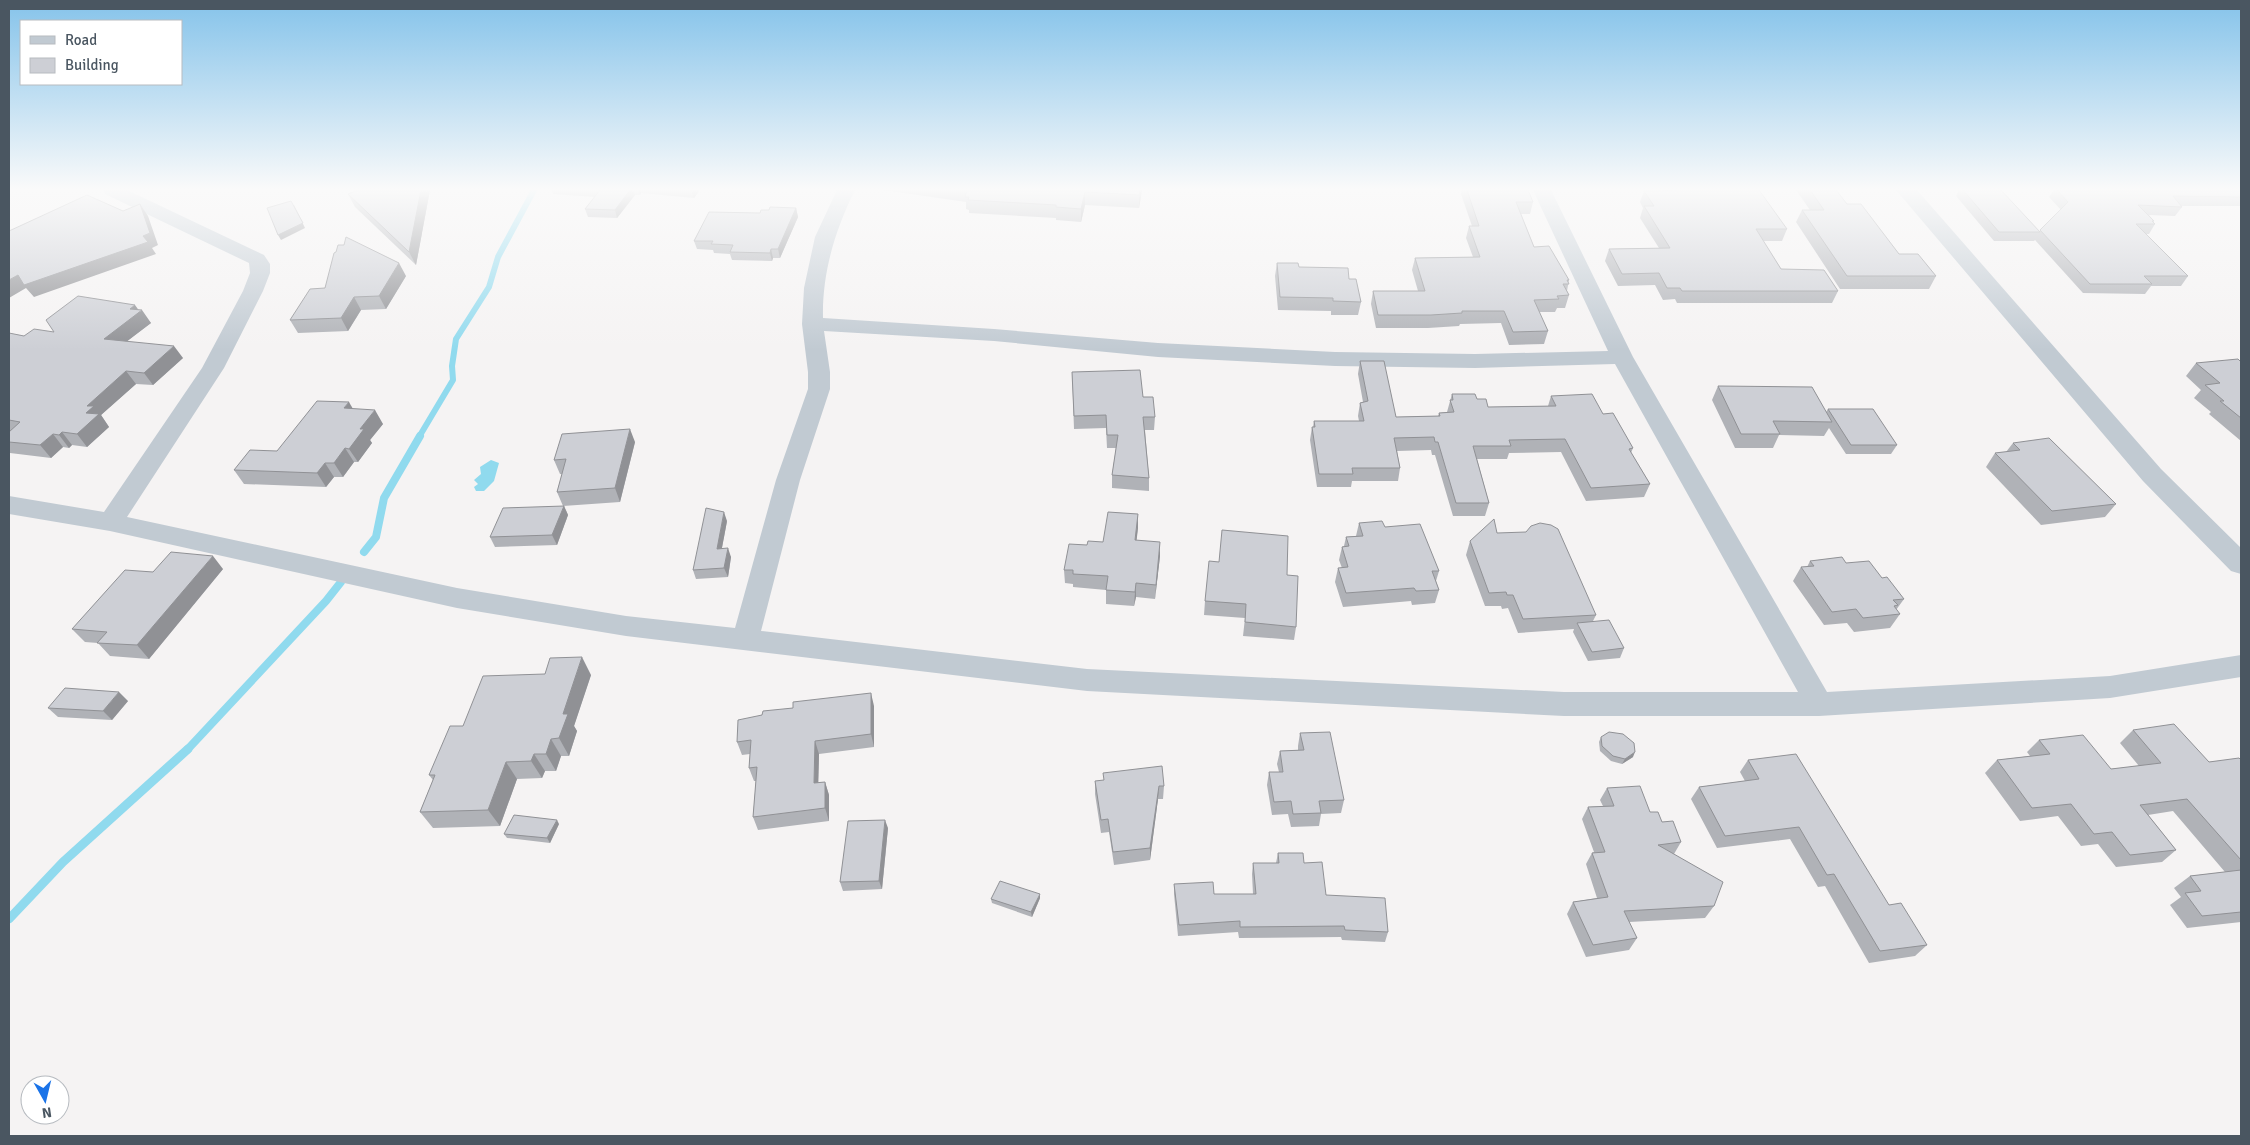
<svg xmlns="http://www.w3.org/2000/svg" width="2250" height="1145" font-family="Signika,sans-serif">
<rect width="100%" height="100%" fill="#f5f3f3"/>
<!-- water -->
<path fill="#90daee" d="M491,460L499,463L494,481L484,491H476L474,487L478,484L474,480L481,474L480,467Z"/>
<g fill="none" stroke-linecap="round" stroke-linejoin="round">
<!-- stream-far2 -->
<path stroke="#90daee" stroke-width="6" d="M419,437L453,380L452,366L456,339L489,287L498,257L534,190"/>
<!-- stream-far1 -->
<g stroke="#90daee" stroke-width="8">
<path d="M364,552L376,537L384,498L420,436"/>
<path d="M187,750L326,601L341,582"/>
</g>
<!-- stream -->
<path stroke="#90daee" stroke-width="9" d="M9,919L63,862L188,749"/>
<!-- minor -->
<path fill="#c1cad2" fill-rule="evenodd" d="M103,190H127L264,255L270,264V273L263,291L224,368L127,517L457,588L626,616L735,628L776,480L808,389V372L802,324L804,288L815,237L837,190H855C835,230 822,273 823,318L994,329L1158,343L1335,352L1475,354L1608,351L1533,190H1551L1633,357L1827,692L2110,676L2241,655V677L2110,698L1819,716H1564L1087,691L626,636L457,608L110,531L9,514V496L104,512L202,368L243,291L250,273L249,263L105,194ZM824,331L994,341L1158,357L1335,366L1475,368L1615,364L1798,692H1564L1087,669L761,631L800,480L830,389V372Z"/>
<!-- tertiary -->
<path fill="#c1cad2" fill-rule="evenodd" d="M1896,190H1917L2161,469L2241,548V574L2231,571L2143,481Z"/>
</g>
<!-- wall -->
<g fill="#b0b2b7">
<path d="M430,190L416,265L355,207L348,194Z"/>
<path d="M552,190H700L694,198L641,193L640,195H635L617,218L588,217L585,209L595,197L553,194Z"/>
<path d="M883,190H1142L1139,208L1085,205L1081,222L1056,220V218L969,213V210L966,209V202Z"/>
<path d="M1462,190H1528L1533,202L1530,214H1521L1534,247L1569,280L1567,291L1569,295L1565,308H1557L1555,312H1539L1548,331L1544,344L1509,345L1501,323L1460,324L1459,326L1428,328H1376L1371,304L1373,291H1418L1412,270L1415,258L1473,257L1466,238L1469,226H1472L1461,194Z"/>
<path d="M1796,190H1836L1847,204L1899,254L1936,276L1929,289H1840L1796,222L1802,210H1810Z"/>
<path d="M1959,190H2001L2039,232L2061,210L2049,197L2054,190H2241V206H2181L2182,207L2175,216L2149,215L2154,221L2153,222L2155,224L2149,234H2146L2188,276L2181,286H2151L2145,294L2083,293L2035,240L2034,241H1994L1956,196Z"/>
<path d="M1644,191L1787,229L1782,241H1763L1781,269L1838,291L1832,303H1677L1675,299L1663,300L1655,285L1618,286L1605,261L1609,249L1659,248L1640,218L1643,208L1640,202Z"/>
<path d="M796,208L798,217L780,258H773L772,261L732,260L730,254L714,253L713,250L697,249L694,241L760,213L769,210Z"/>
<path d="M1277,263L1349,279L1361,302L1358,315H1331V311L1278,310L1275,276Z"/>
<path d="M406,276L386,309L361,310L348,331L298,333L290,320L325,288Z"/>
<path d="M139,310L151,323L127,341L183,358L153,385L136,384L101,415L109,427L87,447L72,445L69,448L63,447L51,458L10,453L9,452V333L24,336L54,332Z"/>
<path d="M1360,361L1396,417L1438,416L1439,413L1447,412L1452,394L1477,399L1488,407L1548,406L1551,396L1603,414L1633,448L1631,453L1650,484L1644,497L1586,501L1561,452L1509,453L1507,459H1477L1489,503L1485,516H1453L1435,455H1432L1431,450L1397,451L1400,468L1398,481H1352L1351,487H1317L1310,440L1312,427H1313L1314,421H1359L1358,416L1360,403L1363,402L1358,374Z"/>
<path d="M2241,362V441L2209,414L2211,412L2194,398L2201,390L2186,376L2196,363Z"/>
<path d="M1072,372L1143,397L1155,417L1154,430H1145L1149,478V491L1112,488V475L1116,448H1107L1106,428L1074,429Z"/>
<path d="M1718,386L1826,412L1828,409L1897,445L1891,454H1846L1829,428L1824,436L1779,435L1773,448H1735L1712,400Z"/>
<path d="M352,409L383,424L370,440L372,443L358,462H354L343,477H334L326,487L244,484L234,470L277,451Z"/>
<path d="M635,442L620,502L563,506L557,492L562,474H560L554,460Z"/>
<path d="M2013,443L2116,504L2105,517L2041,525L1986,467L1995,453L2006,452Z"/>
<path d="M564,506L568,515L557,545L495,547L490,537Z"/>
<path d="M1138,514V528L1136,540L1160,556L1155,599L1136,597L1134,606L1106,604V590L1073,587V584L1065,583L1064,570L1103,542Z"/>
<path d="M727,521L722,548L731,557L728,577L696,579L693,570Z"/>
<path d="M1359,523L1385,527L1439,571L1436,581L1439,590L1435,603L1412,605L1411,601L1343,607L1335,582L1338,568H1342L1339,560L1342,547L1344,546L1346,537L1356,536Z"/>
<path d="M1497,533L1596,615L1593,621L1624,648L1620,658L1588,661L1573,632L1574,629L1518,633L1508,608L1502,609L1501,606H1485L1466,555L1470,541Z"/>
<path d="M1810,561L1846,563L1882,578L1904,599L1896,610L1900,614L1890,628L1854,632L1847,623L1824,625L1793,581L1801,567H1807Z"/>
<path d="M223,569L149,659L110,656L98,643L85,642L72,629L153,572Z"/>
<path d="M1287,575L1296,627L1294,640L1243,636L1245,618L1204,615L1205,601Z"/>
<path d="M545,674L591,675L574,726L577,731L569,756H561L556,771H545L542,778L517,779L500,826L433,828L420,812L433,780L429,775L463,726Z"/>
<path d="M128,701L112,720L58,717L48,708Z"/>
<path d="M874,706V747L819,754L818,783L825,782L829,795V821L758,830L753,817L756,781H754L749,768L750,754L742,755L737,742L762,715L793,708Z"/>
<path d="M2133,730L2209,762L2241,760V922L2187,928L2170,905L2181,897L2174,888L2190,876L2225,872L2173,811L2148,815L2176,850L2162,862L2116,867L2098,844L2081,846L2058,816L2020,821L1985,773L1997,760L2030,756L2027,752L2039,740L2111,769L2139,766L2120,743Z"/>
<path d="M1300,733L1344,800L1341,813L1321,814L1319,826L1291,827L1288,814L1272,815L1267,785L1269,772H1279L1277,764L1280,751L1298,750V746Z"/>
<path d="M1601,737L1633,757L1622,764L1611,761L1600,751L1599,742Z"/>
<path d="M1748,760L1889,905L1927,945L1915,956L1869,963L1825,886L1818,887L1790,839L1717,848L1691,799L1699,787L1745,781L1740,772Z"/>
<path d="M1095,781L1164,786L1163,799H1158L1150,860L1114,865L1109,832L1101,833L1095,794Z"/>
<path d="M1607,788L1650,812L1662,822L1681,842L1674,854L1714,906L1705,918L1629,922L1637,938L1629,950L1586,957L1567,914L1573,902L1597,898L1586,864L1592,853L1594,852L1582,819L1588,807L1603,806L1600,800Z"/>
<path d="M559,824L550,843L507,838L504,834Z"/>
<path d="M888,828L882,889L843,891L840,882Z"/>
<path d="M1278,853L1304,863L1326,895L1388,932L1385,942L1342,940L1341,937L1239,938L1238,932L1178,936L1174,894V884L1214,894H1253L1252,874L1253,863H1276Z"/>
<path d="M1040,898L1032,917L992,903L991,899Z"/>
</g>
<!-- shaded-wall -->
<g fill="#909195">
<path d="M421,190H430L416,265L409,252Z"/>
<path d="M630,190H633L635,195L617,218L615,210Z"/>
<path d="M638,190H640L641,193L640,195Z"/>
<path d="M691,190H700L694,198Z"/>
<path d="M1140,190H1142L1139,208V195Z"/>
<path d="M1085,192V205L1081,222V209Z"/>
<path d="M140,204L148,216L158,245L152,248L156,254L34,297L26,288L9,298V280L18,275L143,236Z"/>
<path d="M294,205L305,228L281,240L278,235Z"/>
<path d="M796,208L798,217L780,258L778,249Z"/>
<path d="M771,249L773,258L772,261L770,253Z"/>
<path d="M399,263L406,276L386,309L379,296Z"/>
<path d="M354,297L361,310L348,331L341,318Z"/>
<path d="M135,305L140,312L142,310L151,323L113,352L104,339L130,309Z"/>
<path d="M174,346L183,358L153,385L144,373Z"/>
<path d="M126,371L136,384L101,415L109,427L87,447L77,434L86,413L87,406Z"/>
<path d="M349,402L357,416L344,408Z"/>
<path d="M375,410L383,424L370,440L372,443L358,462L349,449L360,429Z"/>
<path d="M630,429L635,442L620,502L615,488Z"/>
<path d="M62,432L72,445L69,448L59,435Z"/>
<path d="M53,434L63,447L51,458L40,445Z"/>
<path d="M345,448L354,462L343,477L334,463Z"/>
<path d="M325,463L334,477L326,487L317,473Z"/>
<path d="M564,506L568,515L557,545L552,535Z"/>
<path d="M724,512L727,521L720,558L717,549Z"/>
<path d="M1138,514V528L1135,554V540Z"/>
<path d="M1160,542V556L1155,599L1156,585Z"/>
<path d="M728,548L731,557L728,577L724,568Z"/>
<path d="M213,556L223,569L149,659L137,645Z"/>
<path d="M1136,583V597L1134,606L1135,592Z"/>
<path d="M582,657L591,675L574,726L577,731L569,756L559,738L563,714Z"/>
<path d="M119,692L128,701L112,720L103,711Z"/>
<path d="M871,693L874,706V747L871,734Z"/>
<path d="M551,739L561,756L556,771L546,754Z"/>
<path d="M815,741L819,754L818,796L814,783Z"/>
<path d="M1635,752L1633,757L1622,764L1625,759Z"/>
<path d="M534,754L545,771L542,778L531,761Z"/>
<path d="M506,762L517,779L500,826L488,810Z"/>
<path d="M825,782L829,795V821L825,808Z"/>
<path d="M1159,786L1158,799L1150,860V848Z"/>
<path d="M557,820L559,824L550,843L547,838Z"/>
<path d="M885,820L888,828L882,889L879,881Z"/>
<path d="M1040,894V898L1032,917L1031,912Z"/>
</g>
<!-- building -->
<g fill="#cdcfd5" stroke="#909195">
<path d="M358,190H421L409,252L348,194Z"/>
<path d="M600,190H630L615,210L585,209Z"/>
<path d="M967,190H1140L1139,195L1085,192L1081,209L1056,207V205L968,200L969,197H965Z"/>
<path d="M1467,190H1528L1533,202H1516L1534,247L1549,246L1569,280H1567L1569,284H1563L1569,295L1557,296L1559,299L1534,300L1548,331L1513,332L1504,311H1462V313L1431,315H1378L1373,291H1425L1415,258L1480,257L1469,226H1479Z"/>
<path d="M1689,190H1759L1787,229H1756L1781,269L1824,270L1838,291H1682L1680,288H1667L1659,273L1622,274L1609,249L1670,248L1644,206H1654L1644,191Z"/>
<path d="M1810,190H1836L1847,204H1861L1899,254H1918L1936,276H1847L1802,210H1824Z"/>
<path d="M1963,190H2001L2040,232H1999Z"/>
<path d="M2057,190H2241V197L2173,196L2182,207L2138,205L2154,221H2152L2155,224H2136L2188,276H2144L2152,284H2090L2040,230L2068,202Z"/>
<path d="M87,195L123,211L140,204L150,233L143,236L148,242L24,285L18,275L9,280V231Z"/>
<path d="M291,201L303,223L278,235L267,208Z"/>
<path d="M770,207L796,208L778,249H771L770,253L730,252L733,245L711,244L713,241H694L709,212L760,213L761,210H769Z"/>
<path d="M346,237L399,263L379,296L354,297L341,318L290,320L310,289L325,288L334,253L336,252L338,245H344Z"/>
<path d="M1277,263H1298L1299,267L1348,268L1349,279H1356L1361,302L1333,301V298L1280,297Z"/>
<path d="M78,296L135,305L130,309L142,310L104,339L174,346L144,373L126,371L87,406H94L86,413L99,414L77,434L62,432L59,435L53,434L40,445L9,442V432L20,422L9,420V333L24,336L34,329L54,332L46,320Z"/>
<path d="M2238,359L2241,362V418L2220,401H2224L2205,385L2220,383L2196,363Z"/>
<path d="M1360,361H1384L1396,417L1440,416L1439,413L1454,412L1450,400H1453L1452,394H1475L1477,399H1486L1488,407L1556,406L1551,396L1592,394L1603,414L1613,413L1633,448L1629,449L1650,484L1591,488L1565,439L1509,440L1511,446H1473L1489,503H1456L1438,442H1435L1434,437L1394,438L1400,468H1352L1353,474H1319L1312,427H1315L1314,421H1364L1360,403L1368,401Z"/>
<path d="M1140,370L1143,397H1153L1155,417H1143L1149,478L1112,475L1118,435H1107L1106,415L1074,416L1072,372Z"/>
<path d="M1718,386L1812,387L1832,422L1773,421L1780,434H1741Z"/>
<path d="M317,401L349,402L344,408L375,410L360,429H364L349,449L345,448L334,463H325L317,473L234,470L250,450L277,451Z"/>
<path d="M1828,409H1873L1897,445H1851Z"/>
<path d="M630,429L615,488L557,492L566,459L554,460L562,434Z"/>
<path d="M2049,438L2116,504L2052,511L1995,453L2020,450L2013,443Z"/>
<path d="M564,506L552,535L490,537L503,508Z"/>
<path d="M706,508L724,512L717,549L728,548L724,568L693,570Z"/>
<path d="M1108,512L1138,514L1135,540L1160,542L1156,585L1136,583L1135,592L1106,590L1108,576L1073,574V570H1064L1069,544L1087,545L1088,541L1103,542Z"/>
<path d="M1494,519L1497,533L1526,532L1531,526L1540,523L1551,525L1558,529L1596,615L1523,619L1513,595H1507L1506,592L1489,593L1470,541Z"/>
<path d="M1382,521L1385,527L1420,524L1439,571H1432L1439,590L1416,591L1414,588L1346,593L1338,568L1348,567L1342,547L1349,546L1346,537L1363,536L1359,523Z"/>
<path d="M1222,530L1288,536L1287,575L1298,576L1296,627L1245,622L1246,604L1205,601L1209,561L1219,562Z"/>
<path d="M171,552L213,556L137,645L97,643L107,632L72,629L125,570L153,572Z"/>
<path d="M1842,557L1846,563L1869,561L1882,578L1887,577L1904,599L1893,600L1898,605L1894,606L1900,614L1863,618L1856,609L1832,612L1801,567L1814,566L1810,561Z"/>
<path d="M1609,620L1624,648L1592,652L1577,623Z"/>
<path d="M582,657L563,714H568L559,738L551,739L546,754H534L531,761L506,762L488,810L420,812L435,775H429L450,726H463L483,676L545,674L550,658Z"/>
<path d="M65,688L119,692L103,711L48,708Z"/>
<path d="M871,693V734L815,741L814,783L825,782V808L753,817L757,767L749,768L751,740L737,742L738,720L762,715L763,711L793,708V702Z"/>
<path d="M2174,724L2209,762L2239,758L2241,760V860L2187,799L2140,805L2176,850L2130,855L2112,832L2094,834L2071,804L2032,808L1997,760L2050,754L2039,740L2083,735L2111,769L2161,763L2133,730Z"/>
<path d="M1330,732L1344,800L1319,801L1321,813L1293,814L1291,801L1274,802L1269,772H1283L1280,751L1304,750L1300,733Z"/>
<path d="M1609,732L1623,734L1634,743L1635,752L1625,759L1613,756L1602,746L1601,737Z"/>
<path d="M1796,754L1889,905L1901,903L1927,945L1880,951L1834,874L1827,875L1799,827L1725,836L1699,787L1759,779L1748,760Z"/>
<path d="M1162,766L1164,786H1159L1150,848L1113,852L1108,819L1101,820L1095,781L1104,780L1103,773Z"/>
<path d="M1640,786L1650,812H1658L1662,822L1673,821L1681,842L1658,845L1723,882L1714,906L1624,911L1637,938L1593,945L1573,902L1608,897L1592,853L1605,852L1588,807L1614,806L1607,788Z"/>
<path d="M514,815L557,820L547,838L504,834Z"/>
<path d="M885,820L879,881L840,882L848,821Z"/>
<path d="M1278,853H1303L1304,863L1322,862L1326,895L1385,898L1388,932L1345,930L1344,926L1240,927V921L1179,925L1174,884L1213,882L1214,894H1256L1253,863H1279Z"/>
<path d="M2241,870V912L2202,916L2185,893L2201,891L2190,876Z"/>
<path d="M1000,881L1040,894L1031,912L991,899Z"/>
</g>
<!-- sky -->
<linearGradient id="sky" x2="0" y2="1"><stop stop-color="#85c3ea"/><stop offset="0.54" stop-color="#fafafa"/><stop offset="1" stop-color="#fafafa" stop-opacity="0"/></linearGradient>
<rect width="2250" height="350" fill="url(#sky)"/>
<!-- border -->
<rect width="2250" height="1145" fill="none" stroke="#4a5661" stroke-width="20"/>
<!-- legend -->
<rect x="20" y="20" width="162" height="65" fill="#ffffff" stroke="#b7bbc0"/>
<rect x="30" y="36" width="25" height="8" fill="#c1cad2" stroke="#b7bbc0"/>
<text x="65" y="45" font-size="15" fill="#4a5661">Road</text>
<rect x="30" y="58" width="25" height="15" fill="#cdcfd5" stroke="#b7bbc0"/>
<text x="65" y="70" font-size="15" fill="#4a5661">Building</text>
<!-- north arrow -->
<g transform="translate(45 1100) rotate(172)"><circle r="24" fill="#ffffff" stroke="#b7bbc0"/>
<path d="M0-4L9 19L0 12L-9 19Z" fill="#1a73e8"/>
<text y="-8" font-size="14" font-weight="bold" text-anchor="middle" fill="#4a5661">N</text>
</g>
</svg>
